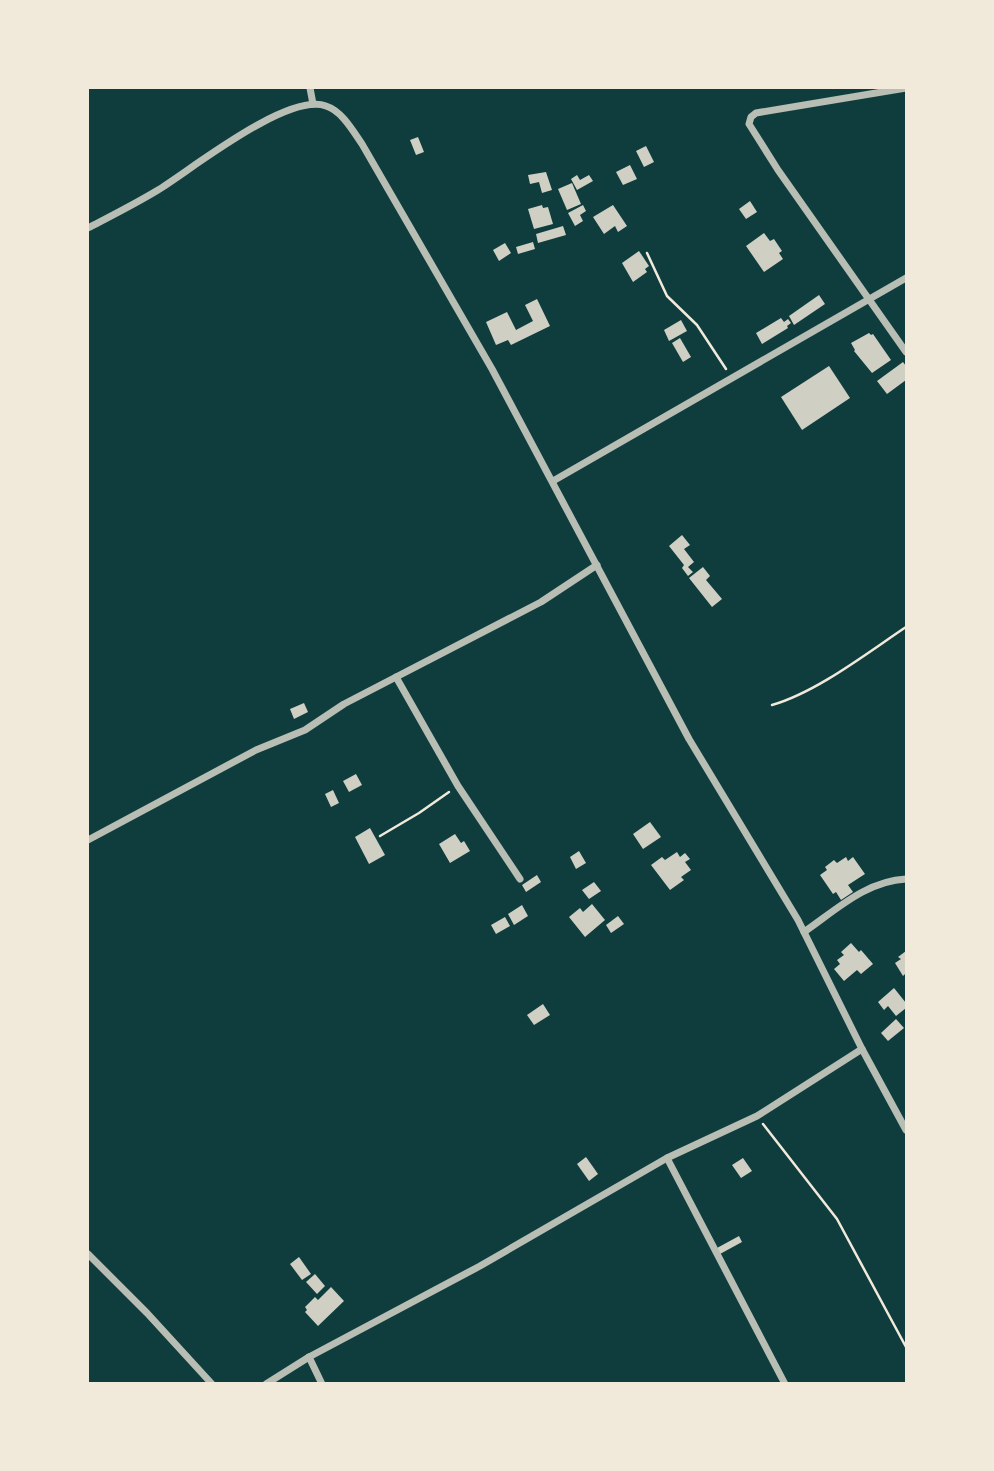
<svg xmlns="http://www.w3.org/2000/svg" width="994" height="1471" font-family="Cabin,sans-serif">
<rect width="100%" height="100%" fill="#0f3d3e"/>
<!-- building -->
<g fill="#cfcfc3">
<path d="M418,137L424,152L416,155L410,140Z"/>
<path d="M646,146L654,162L644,167L636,151Z"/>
<path d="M630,165L637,179L623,185L616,172Z"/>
<path d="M546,172L552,190L542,193L539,182L530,184L528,175Z"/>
<path d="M577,175L580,180L589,175L593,181L577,190L571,179Z"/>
<path d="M572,183L581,204L567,210L558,189Z"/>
<path d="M750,201L757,212L746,219L739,209Z"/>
<path d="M542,205L543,208L548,207L553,224L534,229L528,209Z"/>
<path d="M583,205L586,211L580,215L583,221L575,226L568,213Z"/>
<path d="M613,205L627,226L618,232L615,226L604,234L593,217Z"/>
<path d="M563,226L566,235L538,243L536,234Z"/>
<path d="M764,233L770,241L774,239L782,251L779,253L783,259L764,272L746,246Z"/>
<path d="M533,242L535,249L518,254L516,247Z"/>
<path d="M505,243L511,253L499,261L493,250Z"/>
<path d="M639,251L649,266L645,269L647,272L633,282L622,263Z"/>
<path d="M819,295L825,304L794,325L789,316Z"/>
<path d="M537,299L550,326L511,345L508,340L496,345L486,322L507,312L516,330L533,321L525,305Z"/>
<path d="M781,318L784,322L788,319L791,323L787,326L788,328L762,344L756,333Z"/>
<path d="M681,320L687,331L669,341L664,330Z"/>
<path d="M869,333L871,335L873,334L891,360L872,373L854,351L855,350L851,343Z"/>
<path d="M680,338L691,357L683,362L672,343Z"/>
<path d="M903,362L906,366V380L887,394L877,381Z"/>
<path d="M829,366L850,398L802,430L781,397Z"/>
<path d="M682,535L690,545L684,549L694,562L688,567L693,572L688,576L682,568L684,565L669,546Z"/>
<path d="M703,567L710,576L706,580L722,599L712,607L689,578Z"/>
<path d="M304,703L308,712L294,719L290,709Z"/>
<path d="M356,774L362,785L349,792L343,781Z"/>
<path d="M333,790L339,803L331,807L325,794Z"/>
<path d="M650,822L661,837L643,849L633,834Z"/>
<path d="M370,828L385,855L369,864L355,837Z"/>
<path d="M455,834L461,843L464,841L470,851L450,863L439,844Z"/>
<path d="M579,851L586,863L576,869L570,857Z"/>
<path d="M677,852L680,857L685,853L690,859L685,862L691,870L681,877L684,880L670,890L651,865L662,857L665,860Z"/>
<path d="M846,857L848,861L853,857L865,874L848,885L853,892L841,900L836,892L833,894L820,875L827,870L825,867L834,860L837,863Z"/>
<path d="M537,875L541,882L526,892L522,885Z"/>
<path d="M594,882L601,891L589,899L582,890Z"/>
<path d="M592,904L605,920L585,937L569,917L580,908L583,912Z"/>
<path d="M522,905L528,916L514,925L508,914Z"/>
<path d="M618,916L624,924L611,933L606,925Z"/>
<path d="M505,917L510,926L496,934L491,925Z"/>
<path d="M851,943L859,952L861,950L873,964L861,974L857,970L844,981L834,969L840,964L837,960L844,955L841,952Z"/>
<path d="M906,951V973L903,976L895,963L901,959L898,957Z"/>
<path d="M894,988L906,1003V1008L896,1016L888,1006L884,1010L878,1002Z"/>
<path d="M543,1004L550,1015L534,1025L527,1015Z"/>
<path d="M896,1019L904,1028L888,1041L881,1033Z"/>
<path d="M586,1157L598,1174L589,1181L577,1164Z"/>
<path d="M743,1158L752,1171L741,1178L732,1165Z"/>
<path d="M739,1236L742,1242L720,1254L717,1248Z"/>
<path d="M299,1257L311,1274L302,1280L290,1264Z"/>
<path d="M315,1274L325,1286L317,1294L306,1282Z"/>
<path d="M331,1287L344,1301L318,1326L305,1312L307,1310L305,1307L315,1297L318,1300Z"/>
</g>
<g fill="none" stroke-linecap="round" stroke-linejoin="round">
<!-- path -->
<g stroke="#f1e9da" stroke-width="2.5">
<path d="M647,253L667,296L697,325L726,369"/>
<path d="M772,705C817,692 867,653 906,627"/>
<path d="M380,836L419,813L449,792"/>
<path d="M763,1124L837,1219L906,1347"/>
</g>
<!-- minor -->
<g stroke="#b8beb3" stroke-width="7">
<path d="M310,88L313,104"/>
<path d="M906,88L756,113L751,117L749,124L778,170L906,352"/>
<path d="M88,228C111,216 135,204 158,190C192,169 288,92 326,106C342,111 353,131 362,144L492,369L689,739L798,920L862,1049L906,1130"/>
<path d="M553,481L906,278"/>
<path d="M396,677L458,786L520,879"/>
<path d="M88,840L256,750L305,730L344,704L541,602L597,565"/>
<path d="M804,932C836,910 866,881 906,879"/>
<path d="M667,1158L785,1384"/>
<path d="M88,1254L147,1313L212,1384"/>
<path d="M309,1357L322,1384"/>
<path d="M266,1384L309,1357L480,1266L667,1158L757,1116L862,1049"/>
</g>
</g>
<!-- border -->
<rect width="994" height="1471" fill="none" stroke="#f1e9da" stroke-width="178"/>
</svg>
